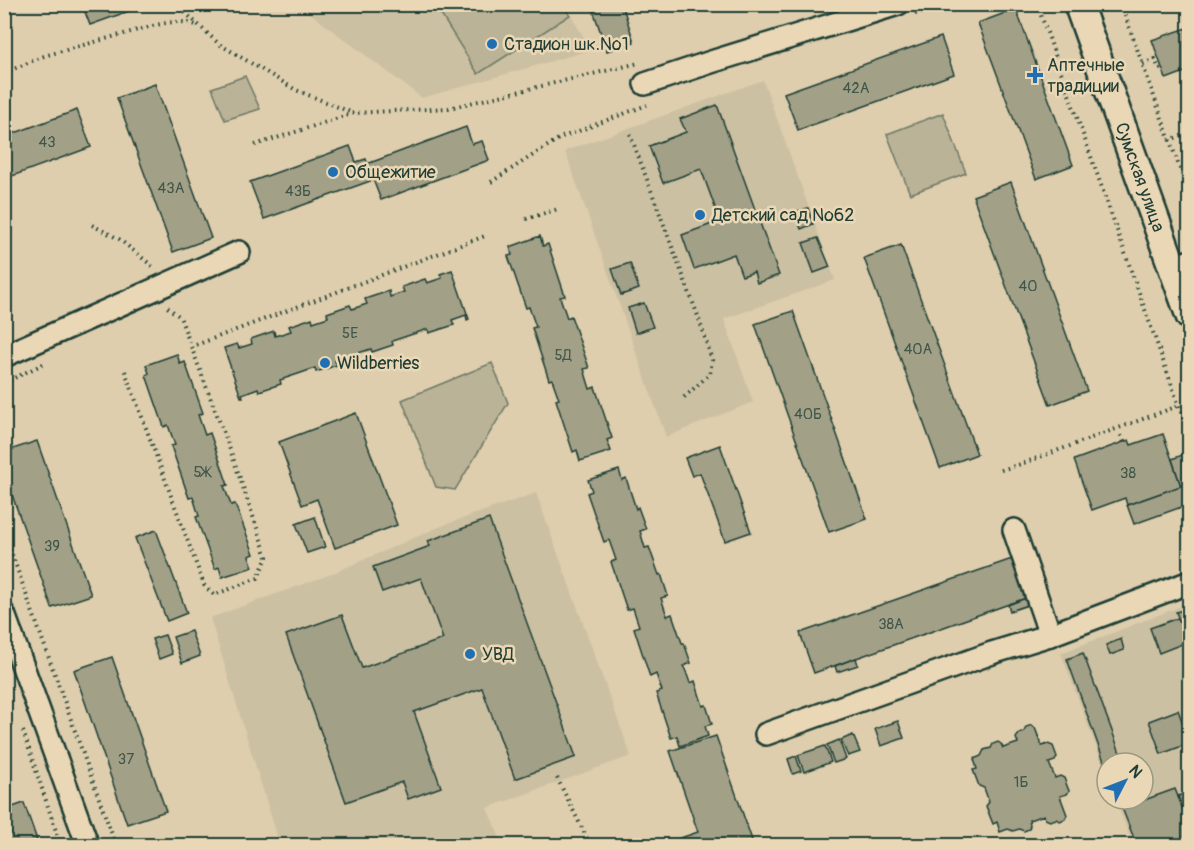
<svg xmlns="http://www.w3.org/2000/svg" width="1194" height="850" font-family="Pangolin,sans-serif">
<rect width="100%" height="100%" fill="#decead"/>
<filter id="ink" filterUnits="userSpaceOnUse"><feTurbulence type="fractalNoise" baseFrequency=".0167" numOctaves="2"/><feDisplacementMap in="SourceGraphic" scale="12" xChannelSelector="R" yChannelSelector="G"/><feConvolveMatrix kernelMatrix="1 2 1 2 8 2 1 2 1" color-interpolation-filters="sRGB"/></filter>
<g filter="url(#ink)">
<!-- built -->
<g fill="#ccc0a2">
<path d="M299,5H565L591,50L422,98Z"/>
<path d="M763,80L835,280L724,319L753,402L666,437L565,151Z"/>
<path d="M536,493L631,756L487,808L503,845H274L279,842L210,618L326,576L444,525Z"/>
<path d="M1189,603V844L1186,846L1133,845L1115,799H1143V763H1107V776L1061,653Z"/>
</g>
<!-- green -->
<g fill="#bbb397" stroke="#6d7866" stroke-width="1.5">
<path d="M435,5H563L570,15L478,74Z"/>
<path d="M245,76L260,109L225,120L212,88Z"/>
<path d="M943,113L966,173L910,194L887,134Z"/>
<path d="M492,363L508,403L455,490L436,487L402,400Z"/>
</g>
<!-- building -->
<g fill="#a2a188" stroke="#1f3d34" stroke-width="1.5">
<path d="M82,4H127L129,11L90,25Z"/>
<path d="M609,4H622L634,42L607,51L593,10Z"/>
<path d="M1016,9L1073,165L1036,179L978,23Z"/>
<path d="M1190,27V70L1166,79L1152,40Z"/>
<path d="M941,37L954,74L798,130L784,93Z"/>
<path d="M155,84L211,238L173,252L117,98Z"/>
<path d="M717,105L779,275L757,283L754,272L742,276L734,254L694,269L682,235L720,221L701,169L663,183L649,146L686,132L680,119Z"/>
<path d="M77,110L91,147L4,179V137Z"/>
<path d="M466,127L472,144L482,141L489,160L381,200L367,164Z"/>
<path d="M350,146L356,162L366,159L373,180L264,219L250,182Z"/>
<path d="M1011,182L1087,391L1050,405L973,196Z"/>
<path d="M808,208L813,224L801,229L795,212Z"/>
<path d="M540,236L543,246L548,244L565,296L560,297L567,318L571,316L589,368L584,369L590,389L595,387L612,438L607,440L611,451L580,461L577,450L573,452L556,400L559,399L552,379L549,380L532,328L536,327L529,307L526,308L508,256L512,255L510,247Z"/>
<path d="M818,238L830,267L814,273L803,243Z"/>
<path d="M901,245L977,454L940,468L864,258Z"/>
<path d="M630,263L639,289L621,295L612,269Z"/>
<path d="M452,270L469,319L467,320L466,315L452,320L454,325L429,333L428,329L392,341L393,345L372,352L371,349L355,354L356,358L353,359L352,355L335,361L337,365L316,372L315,368L301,373L280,380L281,384L259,391L258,388L242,394L243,397H241L224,348L237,344L239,348L252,344L251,339L274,331L275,336L291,331L289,326L312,318L313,322L328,317L327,313L350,305L352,309L367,304L365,299L389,291L390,297L404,292L402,287L425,279L427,283L442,278L440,274Z"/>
<path d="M644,303L653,327L636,333L628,308Z"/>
<path d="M793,311L867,519L829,532L755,324Z"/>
<path d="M177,354L180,364L185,362L203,413L198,415L205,435L210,433L228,485L224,486L231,505L235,504L254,554L249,556L253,567L222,577L219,567L215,569L196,517L199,516L193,497L189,498L171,446L175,445L168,425L164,427L146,375L149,373L146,365Z"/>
<path d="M356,413L397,525L335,548L317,499L302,505L279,442Z"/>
<path d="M1163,434L1181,486L1127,505L1125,498L1092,510L1074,460L1129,440L1131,445Z"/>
<path d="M37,441L91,595L52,608L4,472V452Z"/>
<path d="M720,445L751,532L725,541L700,473L692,476L685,458Z"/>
<path d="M1190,452V504L1134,524L1127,505L1181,486L1172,459Z"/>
<path d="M619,470L622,480L626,478L636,509L638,507L646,529L640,531L645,548L649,547L659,575L661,574L668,596L661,598L667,616L672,614L682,643H684L691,663L684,666L690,683L695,681L703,706L706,705L712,724L705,726L708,736L680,746L677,736L671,738L656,693L662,691L656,674L650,677L634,628L639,626L633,608L627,610L611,562L616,560L609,540L604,542L587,493L592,491L588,480Z"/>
<path d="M315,517L325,547L307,553L296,524Z"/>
<path d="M489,519L576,757L515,779L482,688L414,712L441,787L408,799L402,782L346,802L286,635L342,615L362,668L443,639L421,578L382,592L373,567L430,546L428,541Z"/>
<path d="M156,530L187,613L167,621L135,538Z"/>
<path d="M1012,559L1026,598L814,673L800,633Z"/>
<path d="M1026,598L1028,605L1010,611L1008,605Z"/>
<path d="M1190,608V649L1176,612Z"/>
<path d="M1178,618L1187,642L1159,653L1150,628Z"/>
<path d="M191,631L200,656L182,663L173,637Z"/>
<path d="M165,635L172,654L159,659L152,639Z"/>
<path d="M1121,639L1124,650L1110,655L1106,645Z"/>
<path d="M1083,653L1122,758L1105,764L1067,659Z"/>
<path d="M112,657L166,811L127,824L74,670Z"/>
<path d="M856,658L858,665L837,672L835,666Z"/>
<path d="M1178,710L1190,743L1161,754L1149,721Z"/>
<path d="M898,721L904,738L881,746L875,729Z"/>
<path d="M1032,725L1035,728L1042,746L1048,744L1053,746L1057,757L1055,761L1049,763L1055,778L1060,776L1064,778L1069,791L1067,794L1060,796L1067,815L1065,819L1060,821L1056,819L1050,821L1045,819L1044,815L1029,820L1030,825L1029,829L1024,831L1019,829L1013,831L1008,829L1000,832L997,822L993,824L986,806L989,802L984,788L979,786L973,770L977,769L974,759L981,756L984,750L991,748L993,744L998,742L1001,744L1003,748L1018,743L1016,738L1019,734L1024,732L1026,727Z"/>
<path d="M853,735L860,752L848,756L841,740Z"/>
<path d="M716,736L754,846H657L698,832L670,751Z"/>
<path d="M839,740L846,759L834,763L827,745Z"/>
<path d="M825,746L831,762L804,772L798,755Z"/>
<path d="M796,756L801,771L793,774L788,759Z"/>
<path d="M1175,789L1188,822H1190V837L1165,846H1137L1122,808Z"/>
<path d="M1190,792V822H1188L1178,796Z"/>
<path d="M1118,799H1141L1142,801L1122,808Z"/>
<path d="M24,803L37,840L22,846H4V810Z"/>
</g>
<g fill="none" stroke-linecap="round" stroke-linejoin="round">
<defs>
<g id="minor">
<path d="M645,84L711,62L898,4"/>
<path d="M1172,268L1190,261"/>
<path d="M4,356L239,252"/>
<path d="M1014,530L1050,635"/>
<path d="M4,614L88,846"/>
<path d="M766,734L992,653L1050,635L1190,582"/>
</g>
<g id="major">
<path id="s1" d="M1078,4L1190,316"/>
</g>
</defs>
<!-- minor casing -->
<use href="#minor" stroke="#1f3d34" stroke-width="26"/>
<!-- major casing -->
<use href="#major" stroke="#1f3d34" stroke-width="32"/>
<!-- path -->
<g stroke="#1f3d34" stroke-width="4" stroke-dasharray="1.5 4.5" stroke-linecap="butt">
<path d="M176,4L219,44L296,90L353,113"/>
<path d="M1037,4L1190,437"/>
<path d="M1121,4L1190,197"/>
<path d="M915,14L943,4"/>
<path d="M1143,64L1155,59L1159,69L1163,68"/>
<path d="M4,73L44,56L156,25C170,22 183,20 196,25"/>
<path d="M630,134L698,316L712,360L710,374L681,400"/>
<path d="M1169,140L1190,133"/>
<path d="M255,145L354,113L449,108L639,63"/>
<path d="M491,182L560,138L647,105"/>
<path d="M526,219L558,209"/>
<path d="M92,225L119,239L156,269"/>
<path d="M196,345L485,236"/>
<path d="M125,371L204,585L214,595L258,578L267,557L232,455L180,317L166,306"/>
<path d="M4,383L47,362"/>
<path d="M1121,435L1124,442"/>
<path d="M1001,470L1021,464L1178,406"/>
<path d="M4,532L116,846"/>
<path d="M23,731L61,846"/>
<path d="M557,778L591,846"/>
</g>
<!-- minor -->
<use href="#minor" stroke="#ead7b5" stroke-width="21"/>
<!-- major -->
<use href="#major" stroke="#ead7b5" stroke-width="27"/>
</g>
</g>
<!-- markers -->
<g fill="#1f6fb2" stroke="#ead7b5" stroke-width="2">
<circle cx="492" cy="44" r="6"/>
<path d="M1032 66h6v6h6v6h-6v6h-6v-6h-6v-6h6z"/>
<circle cx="333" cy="172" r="6"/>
<circle cx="700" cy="215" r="6"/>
<circle cx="325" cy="363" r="6"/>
<circle cx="470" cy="654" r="6"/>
</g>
<g text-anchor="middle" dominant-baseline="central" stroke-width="5" stroke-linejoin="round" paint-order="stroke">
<!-- number labels -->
<g font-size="15" fill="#405649">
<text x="856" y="88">42А</text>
<text x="47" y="142">43</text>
<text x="171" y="188">43А</text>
<text x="298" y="191">43Б</text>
<text x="1028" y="286">40</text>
<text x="350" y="333">5Е</text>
<text x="918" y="349">40А</text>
<text x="563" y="355">5Д</text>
<text x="808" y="414">40Б</text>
<text x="202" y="472">5Ж</text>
<text x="1128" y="473">38</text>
<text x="52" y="546">39</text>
<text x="891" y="624">38А</text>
<text x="126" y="759">37</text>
<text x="1021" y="782">1Б</text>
</g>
<!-- poi labels -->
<g font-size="18" fill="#1f3d34" stroke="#ead7b5" text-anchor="start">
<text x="504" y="44">Стадион шк.№1</text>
<text x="1047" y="65">Аптечные<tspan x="1047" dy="21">традиции</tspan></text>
<text x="345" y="172">Общежитие</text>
<text x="712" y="215">Детский сад №62</text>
<text x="337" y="363">Wildberries</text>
<text x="482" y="654">УВД</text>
</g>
<!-- street labels -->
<g font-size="18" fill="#1f3d34" stroke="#ead7b5">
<text stroke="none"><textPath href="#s1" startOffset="184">Сумская улица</textPath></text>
</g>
</g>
<!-- margin -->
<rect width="1194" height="850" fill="none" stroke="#ead7b5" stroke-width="24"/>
<rect x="12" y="12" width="1170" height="826" fill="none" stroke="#1f3d34" stroke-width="2" filter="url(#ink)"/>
<!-- north arrow -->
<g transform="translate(1125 781) rotate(48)"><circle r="28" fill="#ead7b5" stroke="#999981" stroke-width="1.5"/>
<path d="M0-4.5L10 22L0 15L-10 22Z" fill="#1f6fb2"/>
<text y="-9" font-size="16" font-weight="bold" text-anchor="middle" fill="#1f3d34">N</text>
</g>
</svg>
